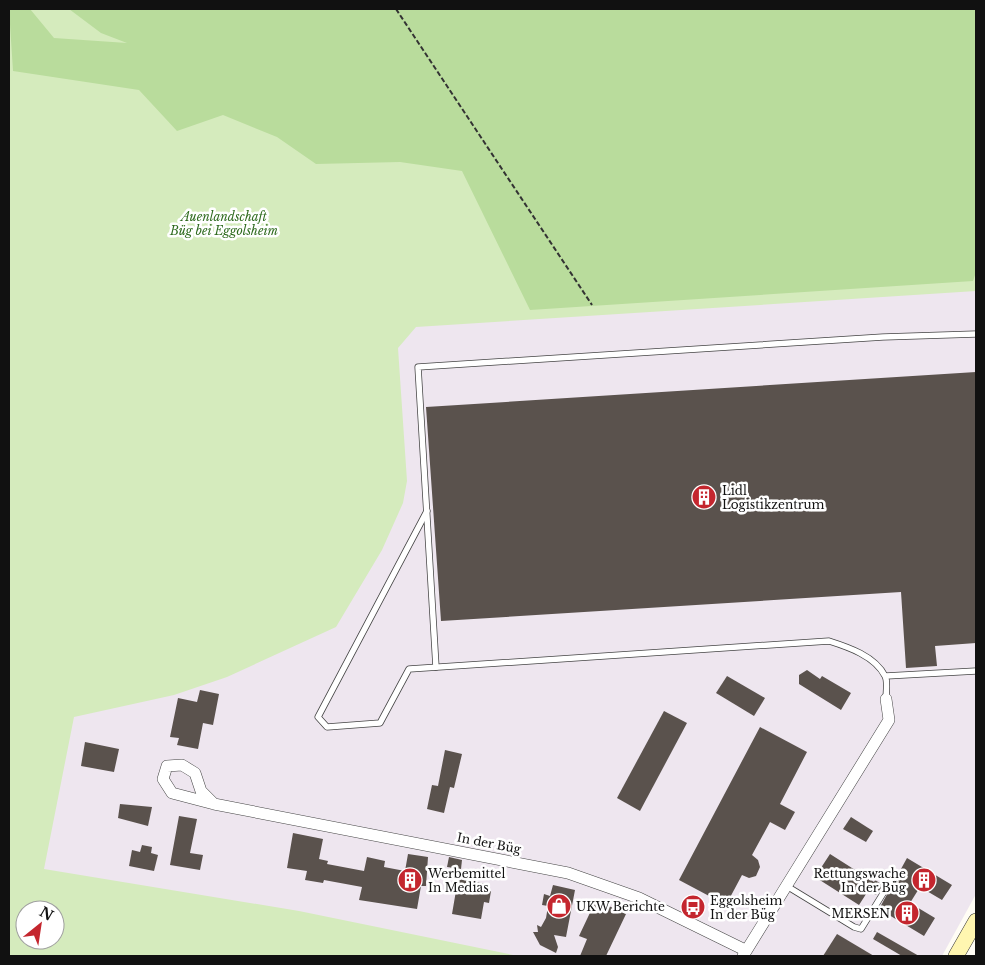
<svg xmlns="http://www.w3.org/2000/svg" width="985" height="965" font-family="'Libre Baskerville',serif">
<rect width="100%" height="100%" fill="#fffdf5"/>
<!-- industrial -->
<path fill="#eee6ef" d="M976,288V894L942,956H475L40,875L71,712L408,325Z"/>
<!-- green -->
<path fill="#d5ebbd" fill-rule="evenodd" d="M9,9H976V291L416,327L398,348L407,481L403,503L382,550L336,627L227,677L174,695L74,717L44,869L299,911L518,956H9ZM25,910H55V940H25Z"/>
<!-- forest -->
<path fill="#b9dc9c" d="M9,9H30L54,38L127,43L101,33L69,9H976V272L973,281L530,310L462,171L400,162L316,164L277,137L223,115L177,131L139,90L13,71Z"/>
<!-- building -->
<g fill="#5a524d">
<path d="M976,372V643L935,646L937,666L906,668L901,592L441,621L426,407Z"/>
<path d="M807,670L820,679L822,676L851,693L841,710L799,684V675Z"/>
<path d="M727,676L765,698L754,716L716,693Z"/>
<path d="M200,690L219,694L213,725L203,723L198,749L177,745L179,738L170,737L178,698L197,702Z"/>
<path d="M664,711L687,723L640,811L617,798Z"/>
<path d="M760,727L807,752L780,804L795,812L785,830L770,822L752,855L758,860L760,867L756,876L749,878L742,875L726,905L679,880Z"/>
<path d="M85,742L119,749L114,772L81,766Z"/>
<path d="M445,750L462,754L454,788L450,787L444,813L427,809L432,785L438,786Z"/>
<path d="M120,804L152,807L148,826L118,818Z"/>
<path d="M179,816L197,819L190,853L203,855L200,870L170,865Z"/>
<path d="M851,817L873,831L866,842L843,829Z"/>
<path d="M293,833L323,839L319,859L328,861L327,864L364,871L367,857L385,861L384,867L405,871L408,854L428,857L426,886H421L417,909L359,900L362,887L324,880L323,883L305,880L307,871L287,868Z"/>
<path d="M142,845L152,847L151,853L158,855L154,871L129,866L132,850L140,852Z"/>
<path d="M830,854L874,882L875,880L883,885L876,895L868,891L859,905L815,877Z"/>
<path d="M449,857L462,860L461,869L447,867Z"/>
<path d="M907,858L952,885L942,900L920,887L910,903L935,918L924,936L879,909Z"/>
<path d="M458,879L487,884L486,891H491L489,903L484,902L481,919L452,914Z"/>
<path d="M553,885L575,890L566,937L554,935L558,947L556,953L540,945L533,932H538L537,925L541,927L546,918L548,906L542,905L544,894L550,896Z"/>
<path d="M596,900L626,914L606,956H580L587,939L579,936Z"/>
<path d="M877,932L919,956H902L873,939Z"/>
<path d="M837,934L874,956H823Z"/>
</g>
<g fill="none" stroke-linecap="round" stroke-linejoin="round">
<defs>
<g id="service">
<path d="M427,511L318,717L327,727L380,723L409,669L829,641C848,647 875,656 885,676C888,681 886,692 886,699"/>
<path d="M436,667L418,367L883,337L976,334"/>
<path d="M886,676L976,671"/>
<path d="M785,885L854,927L861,929L892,879"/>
</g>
<g id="minor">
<path d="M214,804L201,791L195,773L182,765L167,766L163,779L172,793L214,804L568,873L639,898L745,950"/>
<path d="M743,956L889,720L886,699"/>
</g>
<path id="secondary" d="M956,956L976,921"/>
</defs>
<!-- service casing -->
<use href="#service" stroke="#444" stroke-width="7"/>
<!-- minor casing -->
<use href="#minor" stroke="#444" stroke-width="12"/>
<!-- secondary casing -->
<use href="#secondary" stroke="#333" stroke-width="16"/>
<!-- path -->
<path stroke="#333" stroke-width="2" stroke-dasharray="5 2.5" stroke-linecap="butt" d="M396,9L592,305"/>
<!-- service -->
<use href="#service" stroke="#fff" stroke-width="5.5"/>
<!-- minor -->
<use href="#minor" stroke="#fff" stroke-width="11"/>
<!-- secondary -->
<use href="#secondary" stroke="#fff6b0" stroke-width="15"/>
</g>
<!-- icons -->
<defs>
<symbol id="building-disc" viewBox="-11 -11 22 22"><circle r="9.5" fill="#c4262e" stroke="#fff"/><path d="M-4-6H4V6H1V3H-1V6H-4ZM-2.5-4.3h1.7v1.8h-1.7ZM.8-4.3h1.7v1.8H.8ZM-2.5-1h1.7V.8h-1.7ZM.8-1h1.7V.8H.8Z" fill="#fff"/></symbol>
<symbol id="shop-disc" viewBox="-11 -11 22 22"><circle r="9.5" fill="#c4262e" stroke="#fff"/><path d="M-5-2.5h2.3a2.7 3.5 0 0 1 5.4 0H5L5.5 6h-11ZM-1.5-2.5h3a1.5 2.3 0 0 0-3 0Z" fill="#fff"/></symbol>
<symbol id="bus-disc" viewBox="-11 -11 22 22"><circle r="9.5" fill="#c4262e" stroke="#fff"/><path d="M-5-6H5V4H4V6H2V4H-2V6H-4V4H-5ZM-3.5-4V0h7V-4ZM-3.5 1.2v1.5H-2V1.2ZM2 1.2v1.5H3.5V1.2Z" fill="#fff"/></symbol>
</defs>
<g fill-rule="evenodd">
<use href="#building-disc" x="690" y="483" width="28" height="28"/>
<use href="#building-disc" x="396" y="866" width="28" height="28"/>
<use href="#building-disc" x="910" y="866" width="28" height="28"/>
<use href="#shop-disc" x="545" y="892" width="28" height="28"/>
<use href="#bus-disc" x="679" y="893" width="28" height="28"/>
<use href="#building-disc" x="893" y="899" width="28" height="28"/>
</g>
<g text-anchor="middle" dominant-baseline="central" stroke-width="5" stroke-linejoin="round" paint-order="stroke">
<!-- park labels -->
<g font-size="12" font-style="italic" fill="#2f6b1f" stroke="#fff">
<text x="224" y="216">Auenlandschaft<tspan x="224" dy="14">Büg bei Eggolsheim</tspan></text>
</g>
<!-- poi labels -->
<g font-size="12" fill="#111" stroke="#fff" text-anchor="start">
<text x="722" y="490">Lidl<tspan x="722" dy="14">Logistikzentrum</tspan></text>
<text x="428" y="873">Werbemittel<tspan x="428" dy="14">In Medias</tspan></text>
<text x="906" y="873" text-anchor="end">Rettungswache<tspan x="906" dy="14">In der Büg</tspan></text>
<text x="710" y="900">Eggolsheim<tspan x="710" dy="14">In der Büg</tspan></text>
<text x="576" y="906">UKW Berichte</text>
<text x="890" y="913" text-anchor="end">MERSEN</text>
</g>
<!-- street labels -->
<g font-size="12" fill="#111" stroke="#fff">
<text transform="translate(489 843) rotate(11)">In der Büg</text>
</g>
</g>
<!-- border -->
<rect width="985" height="965" fill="none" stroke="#111111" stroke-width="20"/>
<!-- north arrow -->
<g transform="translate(40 925) rotate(30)"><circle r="24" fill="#ffffff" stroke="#a0a0a0"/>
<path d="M0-4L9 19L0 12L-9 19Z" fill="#c4262e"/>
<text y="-8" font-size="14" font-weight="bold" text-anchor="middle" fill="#111111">N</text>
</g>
</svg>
